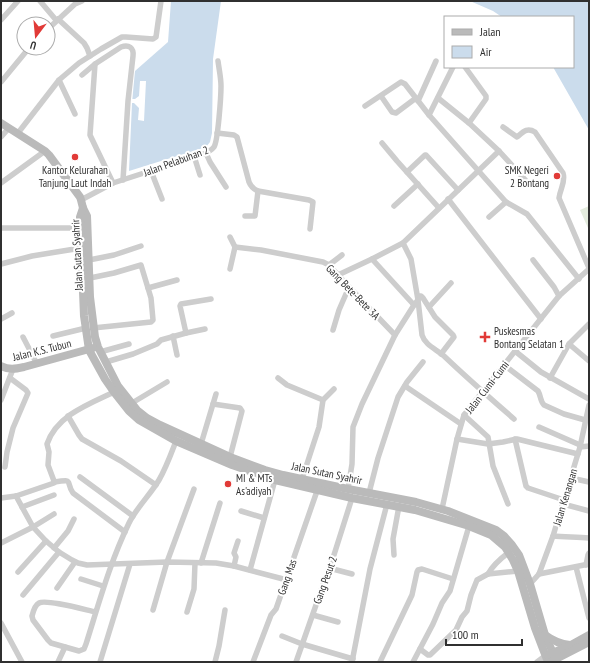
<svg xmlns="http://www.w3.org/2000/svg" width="590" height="663" font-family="'PT Sans Narrow',sans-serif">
<rect width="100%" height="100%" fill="#fff"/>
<!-- green -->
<path fill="#e4ecde" d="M589,206V228H588L580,210Z"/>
<!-- water -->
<g fill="#cbdcec">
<path d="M171,1H221L213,59L212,133L210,142L206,147L129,171L132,103L135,71L168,42Z"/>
<path d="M470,1H589V130L553,67H573V17H502L493,11Z"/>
</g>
<!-- pier -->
<path fill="#fff" d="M140,81H146L144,121L138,120L139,108L134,103H132V99H135L139,96Z"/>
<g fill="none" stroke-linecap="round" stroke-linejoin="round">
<!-- street -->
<g stroke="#cdcdcd" stroke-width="5.5">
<path d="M40,1L56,20"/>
<path d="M58,19L84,43L87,48L90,56"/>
<path d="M1,20L18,1"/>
<path d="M48,29L75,4L82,1"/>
<path d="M95,64L90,135L113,183"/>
<path d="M453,67L429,115L506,202L527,214L579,279"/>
<path d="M465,67L486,96V99L469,123"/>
<path d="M82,75L95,64L121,47C129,44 134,48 133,56L128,101L123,180"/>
<path d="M59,80L75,114"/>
<path d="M1,82L29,48"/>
<path d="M381,96L392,112L396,113L416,98"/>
<path d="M438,98L469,123L499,151L528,183"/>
<path d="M418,101L436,61"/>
<path d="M365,106L401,82L405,84L429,115"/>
<path d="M503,127L517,137C523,132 527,127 535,132L563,173C566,182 560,189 559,198L589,268"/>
<path d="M18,133L59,80L79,63L101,49L122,37H126L153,39L156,37L161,1"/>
<path d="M217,133L234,135L237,137L249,182C251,187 253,189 258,191L309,200L313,202L310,229"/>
<path d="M1,137L9,128"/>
<path d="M382,143L397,161L439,208"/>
<path d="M499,151L403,243L411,259L418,300L422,335C425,345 436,349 444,356C467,378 490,398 514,419"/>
<path d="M206,153L210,162L226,187"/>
<path d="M194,156L200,175"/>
<path d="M151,171L162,199"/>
<path d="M407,172L425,155H426L458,190"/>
<path d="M1,183L45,151"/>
<path d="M448,199L541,319"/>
<path d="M81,200L113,183L206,153C209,151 212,150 214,147C218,141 221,96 221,86C221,78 219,69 218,61"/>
<path d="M394,206L418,184"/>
<path d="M245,216H255L258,191"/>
<path d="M489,217L506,202"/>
<path d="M1,228H80"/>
<path d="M230,237L235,247L230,269"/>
<path d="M235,247L261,250L323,262L329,265L349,287L395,335"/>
<path d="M372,259L414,305"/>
<path d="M89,260L114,255L141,246"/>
<path d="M533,260L554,287L559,296"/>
<path d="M1,264L32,256L81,248"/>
<path d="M329,265L342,255"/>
<path d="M338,275L372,259L403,243"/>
<path d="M90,278L114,273L141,265L151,298L153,320L151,322L93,328"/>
<path d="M148,288L177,280"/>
<path d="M418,296H421L423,298L435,317L453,335L454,337L441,354"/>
<path d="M429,307L451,283"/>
<path d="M1,319L12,313"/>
<path d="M589,324L569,344L589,361"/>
<path d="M333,330L339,310L349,287"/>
<path d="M186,333L180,306L181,304L211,299"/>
<path d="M53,336L86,328"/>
<path d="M173,336L177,355"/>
<path d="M23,337L37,364"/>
<path d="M515,351L541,372L589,399"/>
<path d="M100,352L129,344"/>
<path d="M106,362L133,354L157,344L161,340L186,333L205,329"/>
<path d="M504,365L538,391C541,396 540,401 544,405L564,414L585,420"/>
<path d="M278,378L287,385L323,400"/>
<path d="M550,378L569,344"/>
<path d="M405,386L461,424"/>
<path d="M1,400L13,369"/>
<path d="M132,403L167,382"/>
<path d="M213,404L240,408L242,411L230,457"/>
<path d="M464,415L488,437L493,466L508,504"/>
<path d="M68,416L79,435L82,439L121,461L156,485"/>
<path d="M539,427L580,445"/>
<path d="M457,439L488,444L503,442L517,439L578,454"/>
<path d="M515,439L526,486L528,488L564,500"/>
<path d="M201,444L216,394"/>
<path d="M580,447L589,446"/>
<path d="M5,467L7,452L13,428L28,393L26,390L10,378"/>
<path d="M80,477L133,516"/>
<path d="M571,478L589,482"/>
<path d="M302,479L319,427L323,400L334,389"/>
<path d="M54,482C75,479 65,481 73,493L125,532"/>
<path d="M348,489L352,464L353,427L362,404L395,335L414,305L418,300"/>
<path d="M369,493L378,458L398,397L407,382L423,362"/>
<path d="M16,496L33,527L46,541L59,552L72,560L78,563L87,565L167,562L216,563L234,566L287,580"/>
<path d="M1,498L16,496L54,483V481L48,465L49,452L47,444C57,415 89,404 114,392"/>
<path d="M563,504L589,511"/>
<path d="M22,507L54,495"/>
<path d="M442,509L457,439L464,415L559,296L589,269"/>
<path d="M241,511L264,518"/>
<path d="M553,536C565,537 577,537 589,538"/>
<path d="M1,543L33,527L54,514"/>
<path d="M54,548L68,531L74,519"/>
<path d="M394,555L393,539L399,506"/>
<path d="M201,563L220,503"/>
<path d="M586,565L588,555L589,553"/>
<path d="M234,566L236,557L234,553L238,541"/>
<path d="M576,567L589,618"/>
<path d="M329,568L352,574"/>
<path d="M250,570L275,480"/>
<path d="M18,572L46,541"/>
<path d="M488,574C493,565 500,559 508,553"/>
<path d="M539,574L589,564"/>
<path d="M81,579L103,586"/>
<path d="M530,584L539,574L553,536L580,447L589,405"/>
<path d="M57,588L75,562"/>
<path d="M23,595L59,552"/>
<path d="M153,610L167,562L194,489"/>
<path d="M96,612C86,610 46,599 39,603C35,605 33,612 32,616L33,620L48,640L51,643L79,651L84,649L86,644C99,603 110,562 129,523C137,507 150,495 159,480C166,468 171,454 176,441"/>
<path d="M187,612L194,589L195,563"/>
<path d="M313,615L338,622"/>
<path d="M1,623L22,662"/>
<path d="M282,636L302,644L353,659"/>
<path d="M420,649L428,655H430L456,630L462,617L467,611L471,595L477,580L488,574L518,571"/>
<path d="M58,662L65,647"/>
<path d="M100,662L130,564"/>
<path d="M215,662L219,646L225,610"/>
<path d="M253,662L271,615L276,609L317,491"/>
<path d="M296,662L329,568L333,558L352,498"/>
<path d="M352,662L370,569L387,504"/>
<path d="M380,662L412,595L417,572L418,570L422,569L453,579"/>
<path d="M413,662L433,624L442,603L450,591L469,526"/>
<path d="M537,662L545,656"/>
</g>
<!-- secondary -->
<g stroke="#bababa" stroke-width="8">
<path d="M1,123L45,151L49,155L80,197L81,200L83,208L87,216L90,297L95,337L98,347L118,386L137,410L147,418L160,425L230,457L265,470L283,475L348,489L416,502L448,511L496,530L504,536L512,545L519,555L530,584L545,635L557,662"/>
<path d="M83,208L80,217L84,316L89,350L105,379L114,392L129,411L139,420L176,441L232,465L275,480L352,498L415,510L469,526L491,535L505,547L513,560L518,571L535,628L548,662"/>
<path d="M1,366C9,370 15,369 24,367L93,348"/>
<path d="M545,635C553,641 560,644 570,645"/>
<path d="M548,655L571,645L589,635"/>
<path d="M552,661L589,642"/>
</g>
</g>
<!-- markers -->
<g fill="#e13a37" stroke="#fff" stroke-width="1.5">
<circle cx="75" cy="157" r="4"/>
<circle cx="557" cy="176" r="4"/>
<path d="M483 331h4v4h4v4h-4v4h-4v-4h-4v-4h4z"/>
<circle cx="228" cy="484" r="4"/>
</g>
<g text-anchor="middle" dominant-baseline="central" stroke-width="4" stroke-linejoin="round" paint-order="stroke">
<!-- street labels -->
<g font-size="11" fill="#303030" stroke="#fff">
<text transform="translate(176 161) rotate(-20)">Jalan Pelabuhan 2</text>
<text transform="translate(77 255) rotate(-93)">Jalan Sutan Syahrir</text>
<text transform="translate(353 292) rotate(46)">Gang Bete-Bete 3A</text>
<text transform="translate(42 350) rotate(-14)">Jalan K.S. Tubun</text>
<text transform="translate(487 387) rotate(-52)">Jalan Cumi-Cumi</text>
<text transform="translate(327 473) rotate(12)">Jalan Sutan Syahrir</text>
<text transform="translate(565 497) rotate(-73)">Jalan Kenangan</text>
<text transform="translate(287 577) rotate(-71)">Gang Mas</text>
<text transform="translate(325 580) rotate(-70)">Gang Pesut 2</text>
</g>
<!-- poi labels -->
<g font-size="11" fill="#303030" stroke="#fff" text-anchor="start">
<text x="75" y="170" text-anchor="middle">Kantor Kelurahan<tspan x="75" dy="13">Tanjung Laut Indah</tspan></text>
<text x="549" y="170" text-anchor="end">SMK Negeri<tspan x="549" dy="13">2 Bontang</tspan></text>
<text x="494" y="331">Puskesmas<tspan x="494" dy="13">Bontang Selatan 1</tspan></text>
<text x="236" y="478">MI &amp; MTs<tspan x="236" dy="13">As'adiyah</tspan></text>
</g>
</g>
<!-- border -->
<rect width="590" height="663" fill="none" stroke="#303030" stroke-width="4"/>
<!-- legend -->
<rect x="444" y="16" width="130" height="52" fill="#ffffff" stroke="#acacac"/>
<rect x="452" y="29" width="20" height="6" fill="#bababa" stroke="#acacac"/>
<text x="480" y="36" font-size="12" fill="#303030">Jalan</text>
<rect x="452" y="46" width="20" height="12" fill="#cbdcec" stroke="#acacac"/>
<text x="480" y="56" font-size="12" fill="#303030">Air</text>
<!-- north arrow -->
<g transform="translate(36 36) rotate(196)"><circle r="19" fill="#ffffff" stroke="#acacac"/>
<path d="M0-3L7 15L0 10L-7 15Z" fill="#e13a37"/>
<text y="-6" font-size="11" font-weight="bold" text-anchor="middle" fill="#303030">U</text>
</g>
<!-- scale -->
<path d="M446 639v6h76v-6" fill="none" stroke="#303030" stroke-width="2"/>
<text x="452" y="639" font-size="12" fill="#303030" stroke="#ffffff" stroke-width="3" paint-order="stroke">100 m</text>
</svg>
